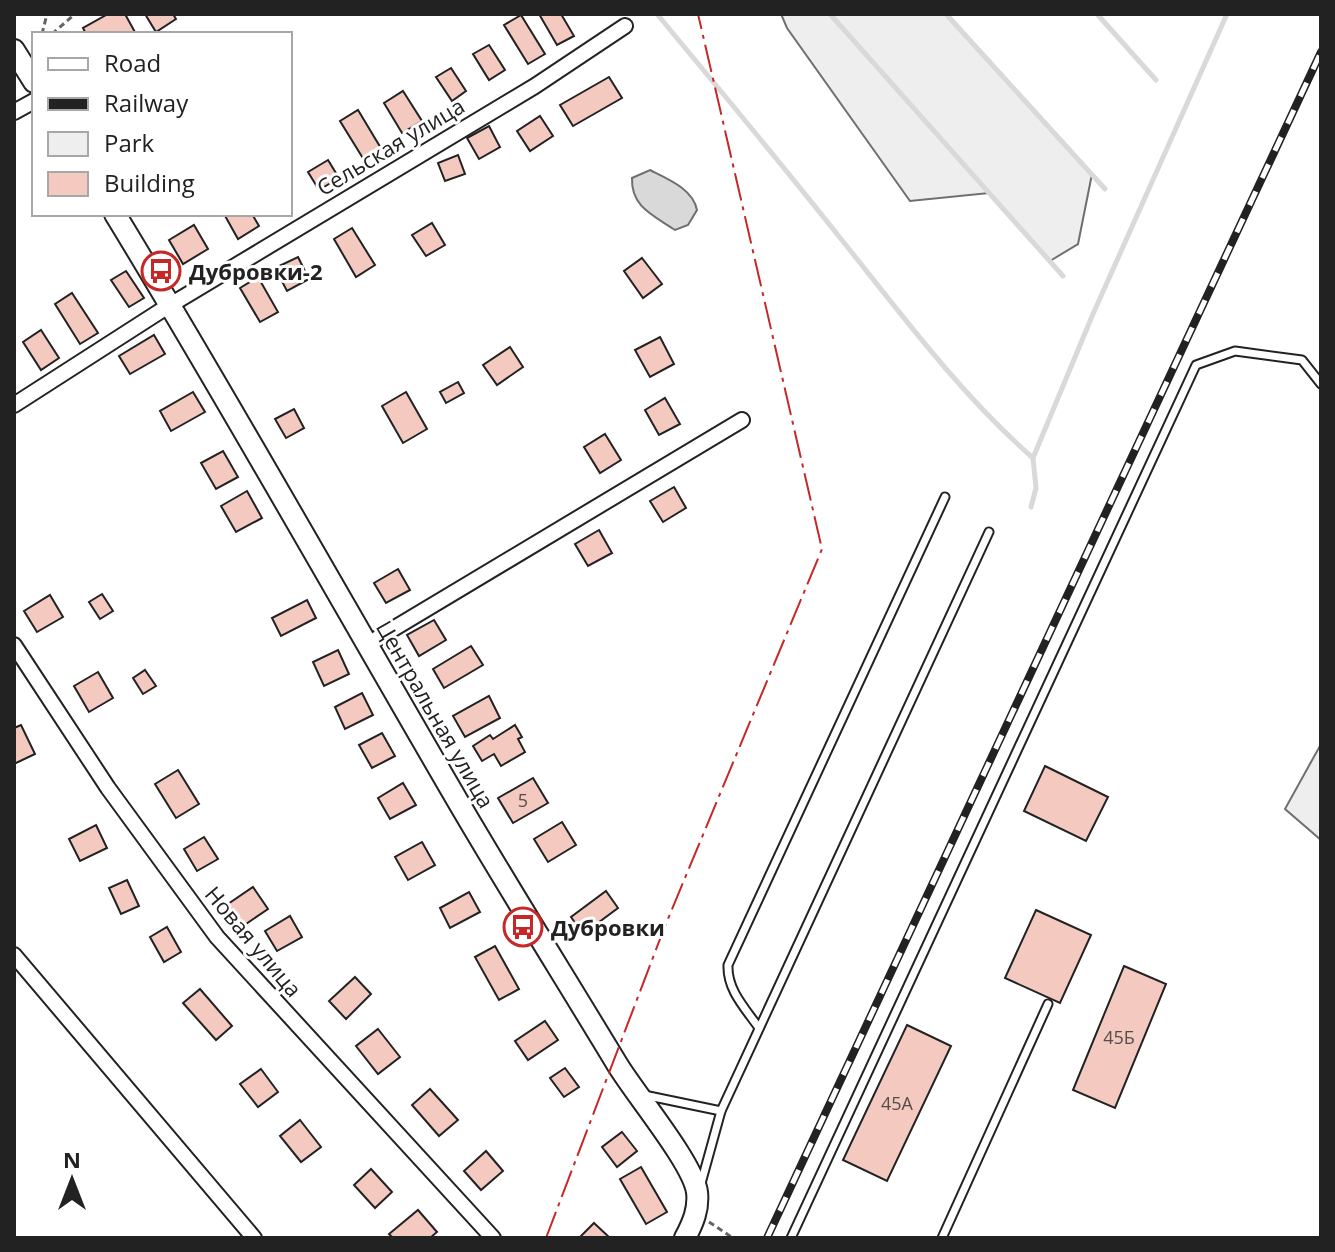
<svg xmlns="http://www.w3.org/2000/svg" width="1335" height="1252" font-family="'Open Sans',sans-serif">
<rect width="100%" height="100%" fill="#fff"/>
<!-- green -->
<g fill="#eee" stroke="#6f6f6f" stroke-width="2">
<path d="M781,14H946L1092,174L1078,244L1050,261L989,193L910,201L787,28Z"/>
<path d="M1321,744V840L1285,809Z"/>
</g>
<!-- water -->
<path fill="#d9d9d9" stroke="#6f6f6f" stroke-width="2" d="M650,170C668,179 693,189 697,210L688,225L675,230C653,215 631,207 632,178Z"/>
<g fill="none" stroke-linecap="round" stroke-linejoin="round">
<!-- stream -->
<g stroke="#d9d9d9" stroke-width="5">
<path d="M657,14C719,89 781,163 841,239C902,315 960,394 1033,458"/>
<path d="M830,14L1063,276"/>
<path d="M946,14L1105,189"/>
<path d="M1097,14L1156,80"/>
<path d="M1031,507L1036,488L1033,458L1093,314L1227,14"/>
</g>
</g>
<!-- building -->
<g fill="#f3c9c0" stroke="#222" stroke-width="2">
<path d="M108,14H125L136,34H86L83,28Z"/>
<path d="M145,14H173L176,19L156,32Z"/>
<path d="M539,14H561L574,36L557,45Z"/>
<path d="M521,15L545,54L528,64L504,25Z"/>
<path d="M489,45L505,70L489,80L473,54Z"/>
<path d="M451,68L466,91L452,101L436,77Z"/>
<path d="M609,77L622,98L573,126L560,105Z"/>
<path d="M403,91L422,121L402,133L384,103Z"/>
<path d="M358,110L382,150L364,160L340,121Z"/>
<path d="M540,116L553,136L530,151L517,131Z"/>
<path d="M489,126L500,147L479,159L467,138Z"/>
<path d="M458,155L465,174L445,181L438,163Z"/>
<path d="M328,160L339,178L319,190L308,172Z"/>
<path d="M224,214H252L259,226L238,239Z"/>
<path d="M432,223L445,245L426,256L412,235Z"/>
<path d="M194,225L208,249L183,264L169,240Z"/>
<path d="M352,228L375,265L356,277L334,239Z"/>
<path d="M298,257L309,279L287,291L275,268Z"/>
<path d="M642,258L662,284L643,298L624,271Z"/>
<path d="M126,271L144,298L129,307L111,280Z"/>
<path d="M258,277L278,312L260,322L240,288Z"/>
<path d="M72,293L98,333L80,344L55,304Z"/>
<path d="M41,330L59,358L41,370L23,342Z"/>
<path d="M154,335L165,354L130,374L119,356Z"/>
<path d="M660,337L674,364L650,377L635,350Z"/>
<path d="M510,347L523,367L497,385L483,365Z"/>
<path d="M458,382L464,393L446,403L440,392Z"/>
<path d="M193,392L205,412L171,431L160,411Z"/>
<path d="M406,392L427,429L403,443L382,406Z"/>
<path d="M665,398L680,424L659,435L645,410Z"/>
<path d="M294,409L304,428L286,438L275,419Z"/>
<path d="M605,434L621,460L600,473L584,447Z"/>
<path d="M223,451L238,477L216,489L201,463Z"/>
<path d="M674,487L686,508L663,522L650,501Z"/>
<path d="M247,491L262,518L236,532L221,506Z"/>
<path d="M599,530L612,553L588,566L575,544Z"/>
<path d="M398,569L410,590L386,603L374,583Z"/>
<path d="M102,594L113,611L100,619L89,602Z"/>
<path d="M50,595L63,617L37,632L24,611Z"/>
<path d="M307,600L316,618L281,636L272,618Z"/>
<path d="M434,620L446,640L419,656L407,635Z"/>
<path d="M471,646L483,665L444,688L433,669Z"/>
<path d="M338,650L349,674L324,686L313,662Z"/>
<path d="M145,670L156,686L143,694L133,678Z"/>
<path d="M98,672L113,698L89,712L74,686Z"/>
<path d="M362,693L373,715L345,729L335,707Z"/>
<path d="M489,696L500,718L465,737L453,716Z"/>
<path d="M21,725L35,754L14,764V728Z"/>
<path d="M515,725L522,737L518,739L525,752L501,766L494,754L482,761L473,746L490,735L493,739Z"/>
<path d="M382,733L395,756L372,768L359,745Z"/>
<path d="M1045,766L1108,797L1086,841L1024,811Z"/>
<path d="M178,770L199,804L176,818L155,784Z"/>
<path d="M533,778L548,803L513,823L498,798Z"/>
<path d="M403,783L416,805L390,819L378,798Z"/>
<path d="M562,822L576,845L548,862L534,839Z"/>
<path d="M96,825L107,848L80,861L69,839Z"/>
<path d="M204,837L218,859L197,871L184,849Z"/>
<path d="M422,842L435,865L408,880L395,857Z"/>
<path d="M127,880L139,906L121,914L109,888Z"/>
<path d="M253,887L268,909L243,926L228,904Z"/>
<path d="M606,891L618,908L583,934L571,917Z"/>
<path d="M469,892L480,912L450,928L440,908Z"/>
<path d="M1036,910L1091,935L1060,1003L1005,978Z"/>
<path d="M290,916L302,937L277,951L265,931Z"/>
<path d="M167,927L181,952L164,962L150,937Z"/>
<path d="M495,946L519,989L499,1000L475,957Z"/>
<path d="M1124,966L1166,984L1115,1108L1073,1090Z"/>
<path d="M355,977L371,994L346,1019L329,1001Z"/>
<path d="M200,989L232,1026L216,1040L183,1003Z"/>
<path d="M545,1021L558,1040L528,1060L515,1041Z"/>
<path d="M907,1025L951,1046L887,1181L843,1160Z"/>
<path d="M378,1029L400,1057L378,1074L356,1046Z"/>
<path d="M565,1068L579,1087L564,1097L550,1078Z"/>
<path d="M261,1069L278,1092L258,1107L240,1084Z"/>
<path d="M430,1089L458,1120L439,1136L412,1105Z"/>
<path d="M300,1120L321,1147L301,1162L280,1136Z"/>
<path d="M622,1132L637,1151L617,1167L602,1147Z"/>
<path d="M486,1151L503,1171L481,1190L464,1171Z"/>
<path d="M641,1167L667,1212L646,1224L620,1179Z"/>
<path d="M371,1169L392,1192L375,1208L354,1185Z"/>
<path d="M418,1210L437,1232L430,1238H393L389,1234Z"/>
<path d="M594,1223L610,1238H579Z"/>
</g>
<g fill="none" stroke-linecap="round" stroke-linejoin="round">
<defs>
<g id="lane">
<path d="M759,1028C745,1008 727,990 728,965L945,497"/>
<path d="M644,1095L721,1111"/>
<path d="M700,1187L721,1111L989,532"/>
<path d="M791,1238L1196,365L1235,351L1302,360L1321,384"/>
<path d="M942,1238L1048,1004"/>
</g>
<g id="street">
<path d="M14,112L34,101"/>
<path d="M14,405L162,310L535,86L625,26"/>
<path d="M368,644L742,420"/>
<path d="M14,645L108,788L217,937L493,1238"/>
<path d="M14,955L254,1238"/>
</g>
<g id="secondary">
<path d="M14,50L34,82"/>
<path d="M115,214C234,409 345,608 460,805C511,892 565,978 617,1064C635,1094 693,1163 697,1192C699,1209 693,1223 685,1238"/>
</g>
</defs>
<!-- lane casing -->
<use href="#lane" stroke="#222" stroke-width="11"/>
<!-- street casing -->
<use href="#street" stroke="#222" stroke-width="18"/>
<!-- secondary casing -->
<use href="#secondary" stroke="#222" stroke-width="24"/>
<!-- path -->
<g stroke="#646464" stroke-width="3" stroke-dasharray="6 4" stroke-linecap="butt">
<path d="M42,34L47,14"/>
<path d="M52,34L75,14"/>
<path d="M709,1222L733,1238"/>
</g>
<!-- lane -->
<use href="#lane" stroke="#fff" stroke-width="7"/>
<!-- street -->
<use href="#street" stroke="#fff" stroke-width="14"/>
<!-- secondary -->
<use href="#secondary" stroke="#fff" stroke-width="20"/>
<defs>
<path id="rail" d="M767,1238L1321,52"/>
</defs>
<!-- rail casing -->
<use href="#rail" stroke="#222" stroke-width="8"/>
<!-- rail -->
<use href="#rail" stroke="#fff" stroke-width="5" stroke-dasharray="15" stroke-linecap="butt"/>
<!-- power -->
<path stroke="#c62828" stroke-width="2" stroke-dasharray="28 6 4 6" stroke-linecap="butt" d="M546,1238L665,926L822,549L698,14"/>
</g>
<!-- icons -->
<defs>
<symbol id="bus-ring" viewBox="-11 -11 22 22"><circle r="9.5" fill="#fff" stroke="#c62828" stroke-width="1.5"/><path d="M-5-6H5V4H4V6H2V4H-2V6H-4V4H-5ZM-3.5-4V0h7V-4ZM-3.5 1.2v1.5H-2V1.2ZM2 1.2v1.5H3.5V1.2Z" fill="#c62828"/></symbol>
</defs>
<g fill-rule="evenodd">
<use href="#bus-ring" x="139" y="249" width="44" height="44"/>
<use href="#bus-ring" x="501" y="905" width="44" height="44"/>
</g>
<g text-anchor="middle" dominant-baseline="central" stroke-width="6" stroke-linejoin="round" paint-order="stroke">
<!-- number labels -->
<g font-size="18" fill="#564c4a">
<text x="523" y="800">5</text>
<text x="1119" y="1037">45Б</text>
<text x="897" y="1103">45А</text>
</g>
<!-- street labels -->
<g font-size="22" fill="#222" stroke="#fff">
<text transform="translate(390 146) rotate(-31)">Сельская улица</text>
<text transform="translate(436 714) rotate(60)">Центральная улица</text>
<text transform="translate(254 941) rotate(50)">Новая улица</text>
</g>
<!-- poi labels -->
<g font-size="22" font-weight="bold" fill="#222" stroke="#fff" text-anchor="start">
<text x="189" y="271">Дубровки-2</text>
<text x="551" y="927">Дубровки</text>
</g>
</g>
<!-- border -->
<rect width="1335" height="1252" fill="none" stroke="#222222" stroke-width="32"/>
<!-- legend -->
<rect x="32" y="32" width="260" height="184" fill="#ffffff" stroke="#a7a7a7" stroke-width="2"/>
<rect x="48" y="58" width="40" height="12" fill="#ffffff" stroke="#a7a7a7" stroke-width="2"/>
<text x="104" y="72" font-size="24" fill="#222222">Road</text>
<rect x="48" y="98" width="40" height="12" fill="#222222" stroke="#a7a7a7" stroke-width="2"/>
<text x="104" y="112" font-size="24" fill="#222222">Railway</text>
<rect x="48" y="132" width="40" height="24" fill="#eeeeee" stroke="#a7a7a7" stroke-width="2"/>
<text x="104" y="152" font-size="24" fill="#222222">Park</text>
<rect x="48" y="172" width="40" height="24" fill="#f3c9c0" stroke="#a7a7a7" stroke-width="2"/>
<text x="104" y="192" font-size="24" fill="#222222">Building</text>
<!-- north arrow -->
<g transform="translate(72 1180)" stroke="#ffffff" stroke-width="6" paint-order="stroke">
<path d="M0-6L14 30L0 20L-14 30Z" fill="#222222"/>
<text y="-12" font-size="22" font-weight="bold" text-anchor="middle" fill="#222222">N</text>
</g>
</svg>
